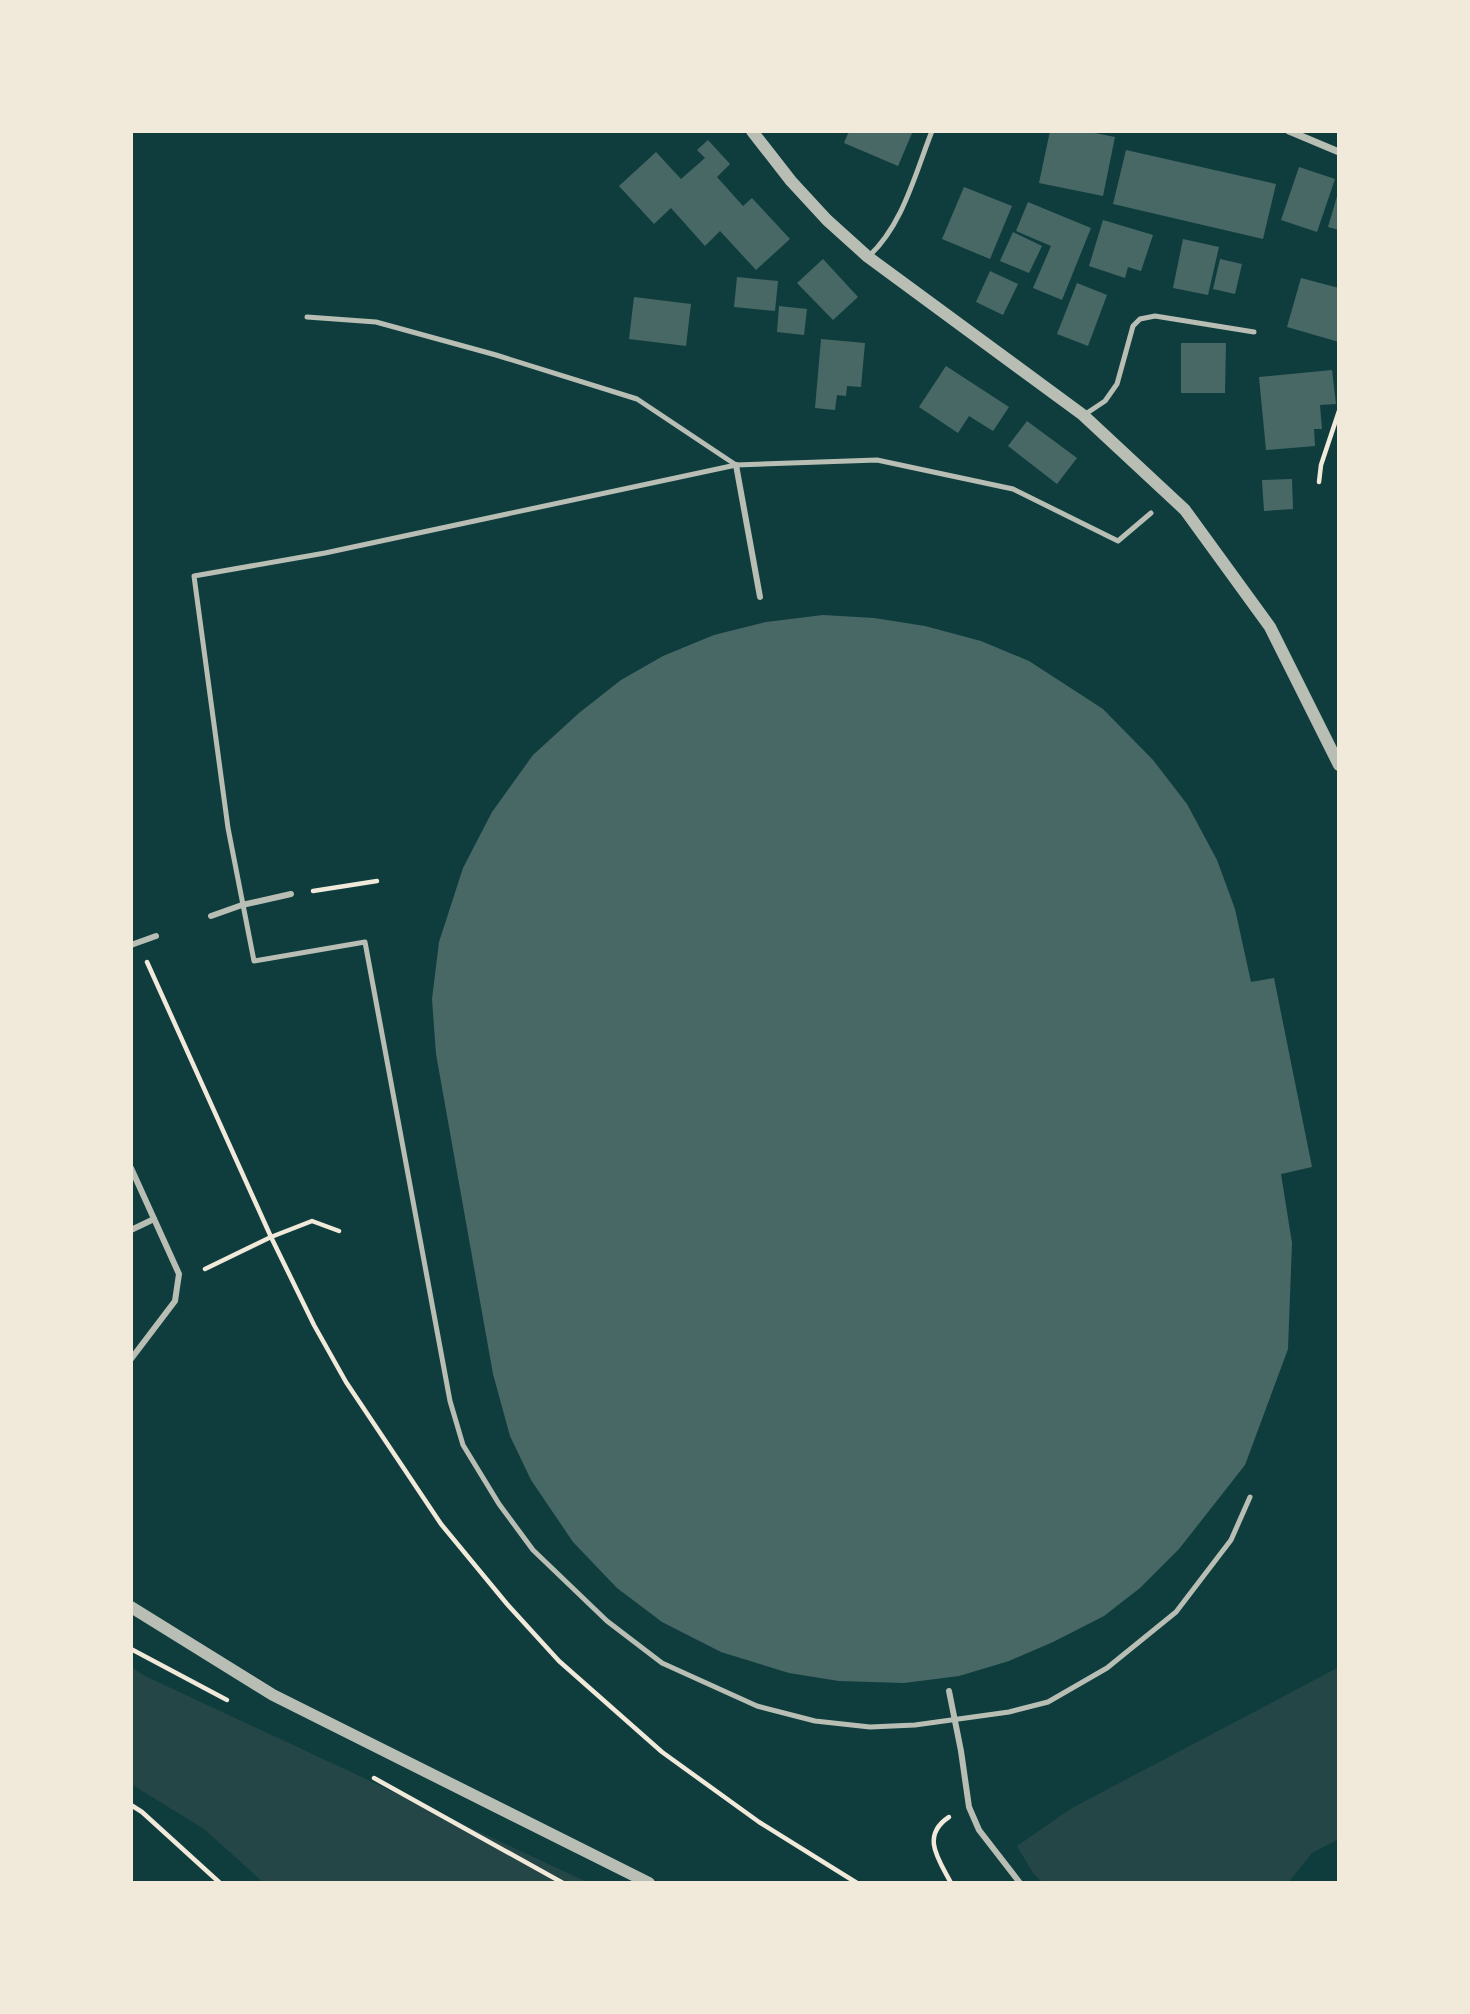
<svg xmlns="http://www.w3.org/2000/svg" width="1470" height="2014" font-family="Roboto,sans-serif">
<rect width="100%" height="100%" fill="#0f3d3e"/>
<!-- green -->
<g fill="#244646">
<path d="M131,1667L145,1676L589,1883H264L204,1829L131,1784Z"/>
<path d="M1339,1667V1839L1312,1853L1288,1883H1043L1033,1873L1017,1846L1072,1808Z"/>
</g>
<!-- building -->
<g fill="#486865">
<path d="M849,131H913L898,166L844,143Z"/>
<path d="M1050,131H1085L1115,137L1103,196L1039,183Z"/>
<path d="M708,140L730,164L717,177L743,206L752,198L790,239L756,270L720,231L705,246L671,208L654,224L619,186L656,152L681,179L705,158L697,150Z"/>
<path d="M1126,150L1276,184L1263,239L1113,204Z"/>
<path d="M1299,167L1335,179L1317,232L1281,220Z"/>
<path d="M964,187L1012,206L990,259L942,239Z"/>
<path d="M1338,193H1339V230L1328,227Z"/>
<path d="M1028,202L1091,228L1062,300L1033,288L1051,246L1016,231Z"/>
<path d="M1103,220L1153,235L1141,271L1128,267L1125,278L1089,266Z"/>
<path d="M1013,232L1042,246L1029,273L1000,261Z"/>
<path d="M1183,239L1219,247L1208,295L1173,288Z"/>
<path d="M823,259L858,297L833,320L797,283Z"/>
<path d="M1220,259L1242,264L1235,294L1213,289Z"/>
<path d="M990,271L1018,284L1003,315L976,302Z"/>
<path d="M737,277L778,281L775,311L734,307Z"/>
<path d="M1301,278L1339,288V342L1287,327Z"/>
<path d="M1077,283L1107,295L1088,346L1057,334Z"/>
<path d="M634,297L691,304L686,346L629,339Z"/>
<path d="M779,306L807,309L804,335L777,332Z"/>
<path d="M821,339L865,343L861,387L847,386L846,396L837,395L835,410L815,408Z"/>
<path d="M1181,343H1226L1225,393H1181Z"/>
<path d="M946,366L1009,407L993,431L969,416L958,433L919,407Z"/>
<path d="M1332,370L1336,404L1320,405L1322,429H1314L1315,446L1266,450L1259,377Z"/>
<path d="M1027,421L1077,458L1057,484L1008,446Z"/>
<path d="M1292,479L1293,509L1264,511L1262,480Z"/>
<path d="M823,615L874,618L925,626L981,641L1029,661L1103,709L1153,760L1187,804L1217,860L1235,909L1251,982L1274,978L1312,1167L1281,1174L1292,1243L1288,1349L1245,1465L1179,1549L1140,1588L1104,1616L1053,1642L1009,1661L959,1676L904,1683L839,1681L789,1673L721,1652L662,1622L617,1588L573,1542L531,1480L510,1436L493,1374L436,1054L432,999L439,942L463,868L492,812L533,755L579,713L621,680L663,656L714,635L766,622Z"/>
</g>
<g fill="none" stroke-linecap="round" stroke-linejoin="round">
<!-- path -->
<g stroke="#f1e9da" stroke-width="4.5">
<path d="M1319,482L1321,465L1339,411"/>
<path d="M313,891L377,881"/>
<path d="M147,962L271,1237L314,1325L346,1382L441,1524L507,1604L559,1661L662,1752L759,1822L857,1883"/>
<path d="M205,1269L271,1237L312,1221L339,1231"/>
<path d="M131,1649L227,1700"/>
<path d="M374,1778L563,1883"/>
<path d="M131,1805L142,1812L220,1883"/>
<path d="M949,1817C920,1836 939,1860 951,1883"/>
</g>
<!-- service -->
<g stroke="#b8beb3" stroke-width="5">
<path d="M868,257C903,225 915,174 932,131"/>
<path d="M307,317L376,322L496,355L637,399L736,465"/>
<path d="M1084,415L1105,401L1117,384L1133,326L1140,319L1155,316L1254,332"/>
<path d="M1151,513L1118,541L1013,489L877,460L736,465L325,553L194,576L228,828L254,961L365,942L450,1401L463,1445L499,1504L533,1550L607,1621L662,1663L757,1706L815,1721L870,1727L915,1725L1009,1712L1048,1702L1107,1668L1176,1612L1231,1540L1250,1497"/>
</g>
<!-- pedestrian -->
<g stroke="#b8beb3" stroke-width="6">
<path d="M736,465L760,597"/>
<path d="M211,916L242,905L291,894"/>
<path d="M131,945L156,936"/>
<path d="M131,1168L179,1274L175,1301L131,1359"/>
<path d="M131,1230L154,1219"/>
<path d="M949,1691L961,1751L969,1807L979,1830L1020,1883"/>
</g>
<!-- minor -->
<path stroke="#b8beb3" stroke-width="7" d="M1289,131L1339,152"/>
<!-- tertiary -->
<g stroke="#b8beb3" stroke-width="12">
<path d="M752,131L791,181L827,220L868,257L1083,415L1185,510L1270,627L1339,765"/>
<path d="M131,1607L273,1695L649,1883"/>
</g>
</g>
<!-- border -->
<rect width="1470" height="2014" fill="none" stroke="#f1e9da" stroke-width="266"/>
</svg>
